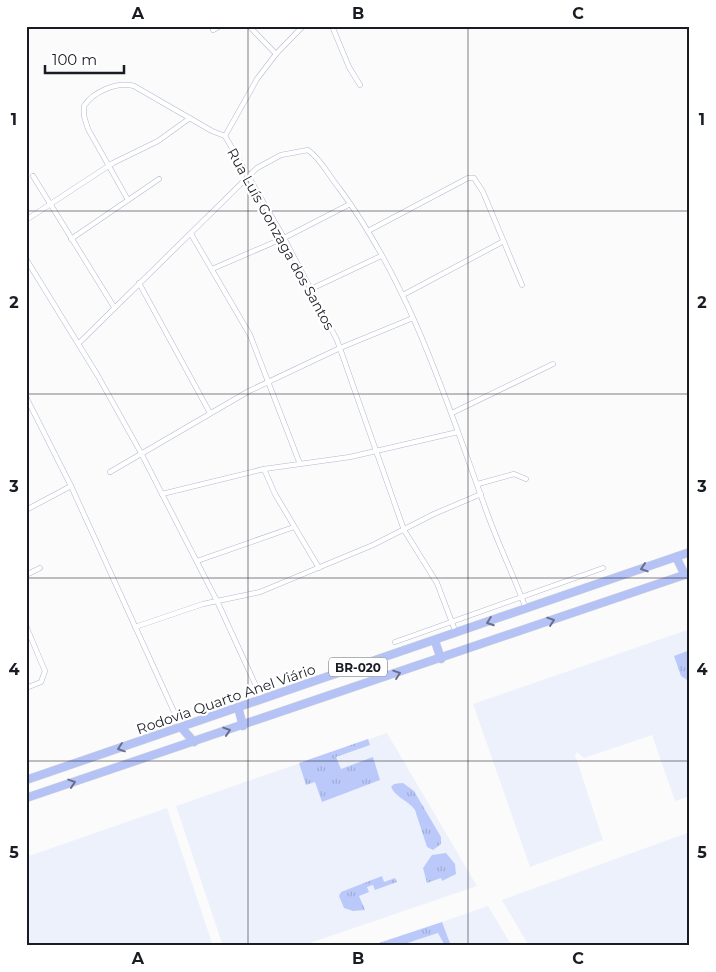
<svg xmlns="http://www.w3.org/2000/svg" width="716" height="972" font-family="Montserrat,sans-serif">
<defs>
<pattern id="grass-tufts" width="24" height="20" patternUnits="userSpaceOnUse" patternTransform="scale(1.25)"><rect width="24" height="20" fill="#bbc9fa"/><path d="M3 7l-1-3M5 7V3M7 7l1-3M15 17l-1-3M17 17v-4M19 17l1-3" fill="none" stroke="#a0acd6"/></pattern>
</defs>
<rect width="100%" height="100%" fill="#fbfbfb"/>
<!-- built -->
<g fill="#edf1fc">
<path d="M690,629V796L675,801L652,735L584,758L577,752L575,755L603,840L530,867L473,704Z"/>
<path d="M387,733L477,886L301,946H223L176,806Z"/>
<path d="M167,808L213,946H26V857Z"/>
<path d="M690,832V939L683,946H529L502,900Z"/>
<path d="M488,906L512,946H369L442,922Z"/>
</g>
<!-- grass -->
<g fill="url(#grass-tufts)">
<path d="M690,650V679L687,680L681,676L674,656Z"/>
<path d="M368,739L370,745L336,757L341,769L373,757L380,780L322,802L315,782L306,785L299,763Z"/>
<path d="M403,783L414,791L441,837V844L433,850L427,847L415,810C408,800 396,798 391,787L394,784Z"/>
<path d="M446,853L455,864L456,874L442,881L441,878L427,883L423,868L432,855Z"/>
<path d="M382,876L384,882L395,878L397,882L375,890L373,885L367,887L369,892L359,896L365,910L353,911L344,908L339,896L341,892Z"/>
<path d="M442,922L451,946H445L438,933L398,946H379V943Z"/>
</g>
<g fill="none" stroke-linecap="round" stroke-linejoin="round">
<defs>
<g id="minor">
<path d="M249,26L276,54"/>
<path d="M303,26L276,54L257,79L225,136L284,238L337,340L404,530L437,583L456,633"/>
<path d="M332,26L349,67L360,85"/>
<path d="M213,30L220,26"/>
<path d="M33,176L114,307"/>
<path d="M128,200L88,129L84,116V106C93,92 117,81 134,86L212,131L225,136"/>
<path d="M26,220L113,163L158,141L190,118"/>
<path d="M368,231L468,178H474L483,192L522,285"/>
<path d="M191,234L250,335L300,464"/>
<path d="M71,239L159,179"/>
<path d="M26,259L98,376L141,453L217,601L262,699"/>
<path d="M212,269L284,238L350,204"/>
<path d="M139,283L210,413"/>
<path d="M311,289L381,256"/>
<path d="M403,295L502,242"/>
<path d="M79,343L257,168L281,155L308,150C321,159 329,176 339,188C410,284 446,399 486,510C498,544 514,576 526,609"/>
<path d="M26,397L71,486L181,727"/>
<path d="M452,413L553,364"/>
<path d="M264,469L275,494L319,568"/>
<path d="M110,472L249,391L340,348L413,318"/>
<path d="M478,484L514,474L526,479"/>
<path d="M162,494L264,469L350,457L458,432"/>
<path d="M26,510L71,486"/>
<path d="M197,561L294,527"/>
<path d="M26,575L40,568"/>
<path d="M26,626L45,671L41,682L26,688"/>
<path d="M135,627L203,604L260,592L373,545L434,514L481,494"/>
<path d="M395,642L603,568"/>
</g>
<g id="trunk">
<path d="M676,557L685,575"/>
<path d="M435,641L441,659"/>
<path d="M238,707L243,726"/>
<path d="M181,727L194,742"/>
<path d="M26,780L690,552"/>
<path d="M26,798L690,573"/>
</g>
</defs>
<!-- minor casing -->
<use href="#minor" stroke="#b3bace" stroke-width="5.5"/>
<!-- trunk casing -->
<use href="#trunk" stroke="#d6d6d8" stroke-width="9"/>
<!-- minor -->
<use href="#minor" stroke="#fff" stroke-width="4.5"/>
<!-- trunk -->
<use href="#trunk" stroke="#b4c2f6" stroke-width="8"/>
</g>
<!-- one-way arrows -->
<defs><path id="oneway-chevron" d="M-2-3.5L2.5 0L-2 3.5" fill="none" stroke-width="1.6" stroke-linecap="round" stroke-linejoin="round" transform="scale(1.25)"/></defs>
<g stroke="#676f8d">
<use href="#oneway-chevron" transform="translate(644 568) rotate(162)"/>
<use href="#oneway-chevron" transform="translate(551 621) rotate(-19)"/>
<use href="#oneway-chevron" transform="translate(490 622) rotate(160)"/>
<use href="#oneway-chevron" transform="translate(397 674) rotate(-19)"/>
<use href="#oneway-chevron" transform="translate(227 731) rotate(-18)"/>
<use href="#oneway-chevron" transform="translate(121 748) rotate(161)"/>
<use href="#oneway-chevron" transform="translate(72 783) rotate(-18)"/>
</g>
<!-- grid -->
<path fill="none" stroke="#1a1c24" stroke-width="1" stroke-opacity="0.55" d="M248,26V946M468,26V946M26,211H690M26,394H690M26,578H690M26,761H690"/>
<g text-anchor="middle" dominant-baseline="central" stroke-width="4.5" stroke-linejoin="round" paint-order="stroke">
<!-- shield labels -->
<rect fill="#fff" stroke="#5f6066" stroke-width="1" x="329" y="657.5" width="58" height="19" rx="4"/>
<g font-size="12" font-weight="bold" fill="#1a1c24">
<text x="358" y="667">BR-020</text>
</g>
<!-- street labels -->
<g font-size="14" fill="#1a1c24" stroke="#fff">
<text transform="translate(281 239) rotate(61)">Rua Luís Gonzaga dos Santos</text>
<text transform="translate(226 699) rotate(-19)">Rodovia Quarto Anel Viário</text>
</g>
</g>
<!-- border -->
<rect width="716" height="972" fill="none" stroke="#ffffff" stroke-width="55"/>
<!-- scale -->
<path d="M45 65v8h79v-8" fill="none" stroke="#1a1c24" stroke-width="2.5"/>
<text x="52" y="65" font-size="15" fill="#1a1c24" stroke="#ffffff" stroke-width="4" paint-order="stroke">100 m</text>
<rect x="28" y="28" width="660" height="916" fill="none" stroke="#1a1c24" stroke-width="2"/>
<g font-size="16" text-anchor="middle" font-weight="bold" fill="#1a1c24">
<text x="138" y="19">A</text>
<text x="358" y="19">B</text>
<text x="578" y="19">C</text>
<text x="14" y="125">1</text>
<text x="702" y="125">1</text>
<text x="14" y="308">2</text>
<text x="702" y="308">2</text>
<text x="14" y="492">3</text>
<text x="702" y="492">3</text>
<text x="14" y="675">4</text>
<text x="702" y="675">4</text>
<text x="14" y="858">5</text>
<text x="702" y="858">5</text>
<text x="138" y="964">A</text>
<text x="358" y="964">B</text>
<text x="578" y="964">C</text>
</g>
</svg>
